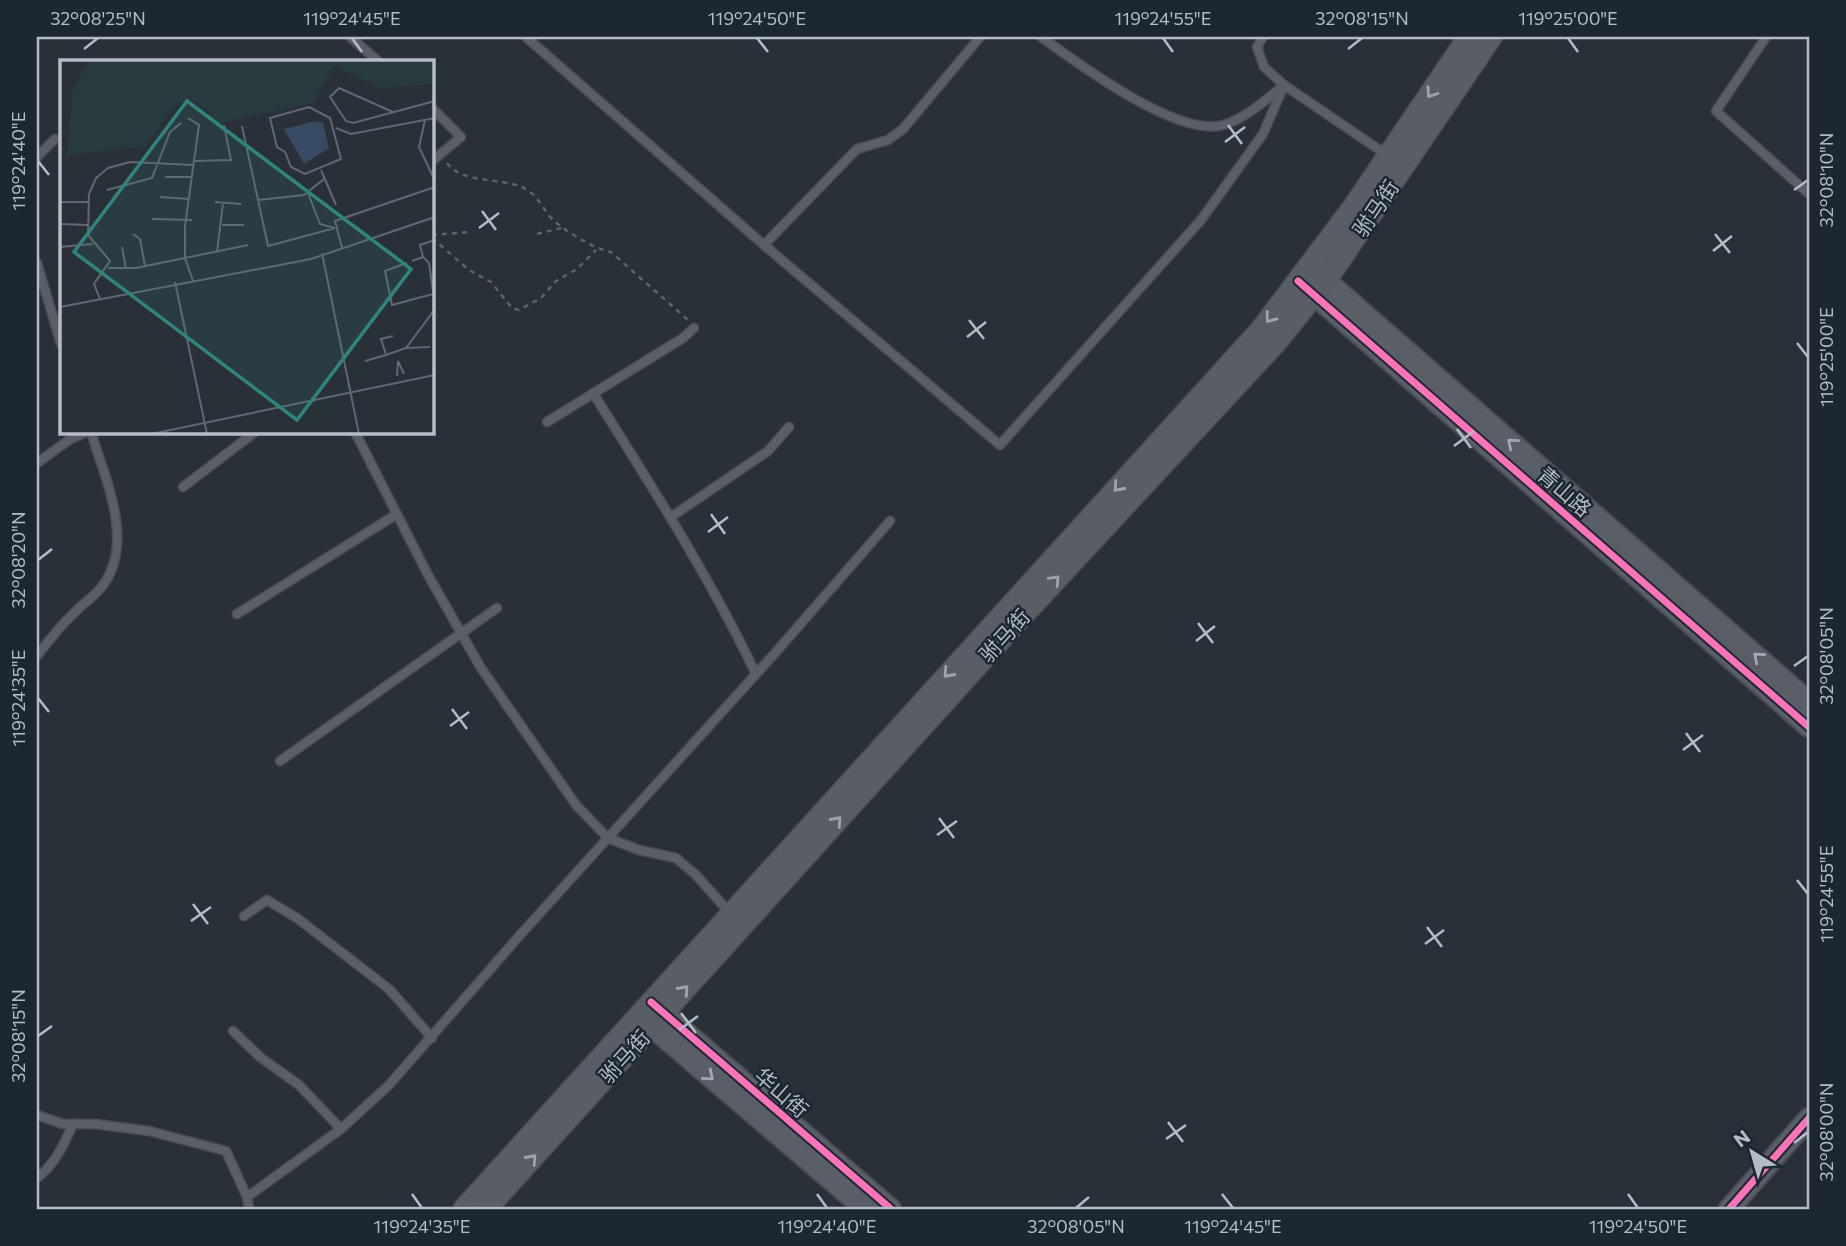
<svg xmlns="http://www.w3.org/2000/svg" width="1846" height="1246" font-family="Commissioner,'Noto Sans SC',sans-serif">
<rect width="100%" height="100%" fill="#2a3038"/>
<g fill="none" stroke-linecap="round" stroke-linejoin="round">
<defs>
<g id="service">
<path d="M350,37L378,61"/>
<path d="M526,37L764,245L1000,445L1201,220L1263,134L1284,85"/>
<path d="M1041,37C1078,63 1177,138 1223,125C1245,119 1264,101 1282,87"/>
<path d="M1263,37L1257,47L1264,67L1284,85L1387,155"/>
<path d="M1766,37L1716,111L1809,194"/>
<path d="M432,108L461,137L432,161"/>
<path d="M37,157L55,139"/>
<path d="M764,245L857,149L888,140L903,129L980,37"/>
<path d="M37,263L61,344"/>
<path d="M593,393C651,485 709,576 756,674"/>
<path d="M547,422L683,338L694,328"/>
<path d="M355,432L428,575L481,668L576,805L608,838L639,850L676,858L696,875L729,912"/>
<path d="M37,463L69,440L86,432"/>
<path d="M183,487L255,432"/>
<path d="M671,517L768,451L789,427"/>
<path d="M237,614L397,514"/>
<path d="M37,656C49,640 61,625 76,611C84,603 93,597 100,589C137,545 105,479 91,432"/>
<path d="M280,761L497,608"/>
<path d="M244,916L267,900L297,918L389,989L432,1038"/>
<path d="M233,1031L260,1057L299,1085L341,1129"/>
<path d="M37,1115L63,1124H95L149,1131L226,1151L247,1197L249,1209"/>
<path d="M37,1178C55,1164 64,1145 73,1124"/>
<path d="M247,1197L341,1129L389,1085L521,934L776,652L890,521"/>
</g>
<g id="tertiary">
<path d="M1314,270L1809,702"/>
<path d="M1304,286L1809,727"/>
<path d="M653,1004L891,1209"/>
<path d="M639,1016L865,1209"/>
<path d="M1729,1209L1809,1118"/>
</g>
<g id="secondary">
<path d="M464,1209L1261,330L1353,208L1469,37"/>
<path d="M486,1209L1010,629L1276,342L1326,280L1491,37"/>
</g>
</defs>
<!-- service casing -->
<use href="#service" stroke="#484c53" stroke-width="11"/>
<!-- tertiary casing -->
<use href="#tertiary" stroke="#484c53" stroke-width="23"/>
<!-- secondary casing -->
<use href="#secondary" stroke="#484c53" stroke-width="24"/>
<!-- path -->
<g stroke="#5d636a" stroke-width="2.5" stroke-dasharray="5 5" stroke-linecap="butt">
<path d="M447,163C463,184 498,177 522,187C537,194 541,206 551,218C563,230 594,249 611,252L688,320"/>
<path d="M537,234L561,228"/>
<path d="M432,235L469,232"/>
<path d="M432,238L469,270L491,282L512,308L519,310L541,298L556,281L577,269L596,250"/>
</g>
<!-- service -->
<use href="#service" stroke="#5a5e66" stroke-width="8"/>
<!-- tertiary -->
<use href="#tertiary" stroke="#5a5e66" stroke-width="19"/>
<!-- secondary -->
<use href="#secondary" stroke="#595d64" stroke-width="21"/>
<defs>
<g id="cycleway">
<path d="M1298,281L1809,727"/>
<path d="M651,1002L891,1209"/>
<path d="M1729,1209L1809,1118"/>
</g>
</defs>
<!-- cycleway casing -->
<use href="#cycleway" stroke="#1d2633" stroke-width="11"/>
<!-- cycleway -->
<use href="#cycleway" stroke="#fb73b8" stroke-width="7"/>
</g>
<!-- one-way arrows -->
<defs><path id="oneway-chevron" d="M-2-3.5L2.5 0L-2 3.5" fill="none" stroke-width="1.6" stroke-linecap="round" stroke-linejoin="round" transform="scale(1.75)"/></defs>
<g stroke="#9da4b0">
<use href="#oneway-chevron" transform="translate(1431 93) rotate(124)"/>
<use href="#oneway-chevron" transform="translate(1270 318) rotate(127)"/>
<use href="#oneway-chevron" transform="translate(1118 487) rotate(132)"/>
<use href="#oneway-chevron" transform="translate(1055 580) rotate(-47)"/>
<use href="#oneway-chevron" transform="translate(948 673) rotate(132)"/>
<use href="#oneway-chevron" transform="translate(837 821) rotate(-48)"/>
<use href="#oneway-chevron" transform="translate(684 990) rotate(-48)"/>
<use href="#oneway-chevron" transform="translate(532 1159) rotate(-48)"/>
</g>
<g stroke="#a2a9b5">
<use href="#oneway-chevron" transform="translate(1512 443) rotate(-139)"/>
<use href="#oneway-chevron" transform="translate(1758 657) rotate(-139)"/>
<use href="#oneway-chevron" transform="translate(709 1076) rotate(40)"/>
</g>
<!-- ticks -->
<path fill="none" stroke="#b4bcc9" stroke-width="2.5" d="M352,38L362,52M757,38L768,52M1163,38L1173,52M1568,38L1578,52M84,49L98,38M1348,49L1362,38M1228,125L1242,144M1225,142L1245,127M38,161L49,175M1794,190L1808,180M482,211L496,230M479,228L499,213M1715,234L1730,253M1713,251L1732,236M969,320L984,339M967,337L986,322M1797,343L1808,357M1457,429L1471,448M1454,446L1474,431M711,514L725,534M708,532L728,517M38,560L52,549M1198,623L1213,643M1196,641L1215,626M1794,666L1808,656M38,698L49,712M452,709L467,729M450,726L469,712M1686,733L1700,752M1683,750L1703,735M939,818L954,838M937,835L957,821M1797,880L1808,894M193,904L208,924M191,921L211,907M1427,927L1442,947M1425,944L1444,930M681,1013L696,1033M679,1030L698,1016M38,1036L52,1026M1168,1122L1183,1142M1166,1139L1186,1125M1794,1143L1808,1132M412,1194L422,1208M817,1194L827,1208M1222,1194L1233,1208M1628,1194L1638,1208M1076,1208L1089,1197"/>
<g text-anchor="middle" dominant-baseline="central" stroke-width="5" stroke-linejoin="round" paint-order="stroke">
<!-- street labels -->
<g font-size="21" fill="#b4bcc9" stroke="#1d2633">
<text transform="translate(1375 208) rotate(-56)">驸马街</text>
<text transform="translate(1565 491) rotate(41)">青山路</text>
<text transform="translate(1004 635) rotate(-48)">驸马街</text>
<text transform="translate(624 1056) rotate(-48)">驸马街</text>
<text transform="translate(782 1092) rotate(41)">华山街</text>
</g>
</g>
<!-- overview -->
<g transform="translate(60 60)">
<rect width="374" height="374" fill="#2a3038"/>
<path d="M29,1H374V24L320,28L274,6L253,43L153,65L150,53L133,41L122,42L110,51L86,86L7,96L13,28Z" fill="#273a3e"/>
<path d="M256,61L263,63L269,88L244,104L224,69Z" fill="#384963"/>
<path fill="none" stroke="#616872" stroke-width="2" d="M249,47L270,58L281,99L245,114L231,107L225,92L217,87L210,58ZM333,52L279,28L270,37L286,61L293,63L375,41M128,58L139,65L125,166V198L133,221M365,60L359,87L375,121M182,66L208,186L275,168M276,68L291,74L375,58M134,101L171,100L164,65M261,110L276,145M105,117H132M47,130L92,118L110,72L121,63M248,133L260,164L274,168M100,137L129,139M198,140L244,135L264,119M1,142H29M155,142L181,144M92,159L132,160M0,164L28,165M162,165H184M73,174L80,179L85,206M0,187L33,184M62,187L66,209M282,188L275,161L375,127M157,192L163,143M262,193L299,374M363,197L360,185L375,180M352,201L363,197L369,203L375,245M347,203L325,211L332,245L373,234M48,208H76L188,185M115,222L147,374M40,239L34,224L50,201L28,175L29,134L36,118L48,108L70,102L134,105M0,247L251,199L375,157M333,276L321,279L326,295L346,288L375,249M346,288L370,287M305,301L326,295M337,316L338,301L344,314M91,374L375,315"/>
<path fill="#308480" fill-opacity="0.15" stroke="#308480" stroke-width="3.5" d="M127,41L351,209L237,360L14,192Z"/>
<rect width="374" height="374" fill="none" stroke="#b4bcc9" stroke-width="3.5"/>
</g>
<!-- border -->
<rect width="1846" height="1246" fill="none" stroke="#1d2633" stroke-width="77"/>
<!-- north arrow -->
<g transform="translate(1752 1152) rotate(323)" stroke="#1d2633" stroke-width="5" paint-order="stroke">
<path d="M0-5L12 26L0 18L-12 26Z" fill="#b4bcc9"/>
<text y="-10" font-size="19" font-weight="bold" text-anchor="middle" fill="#b4bcc9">N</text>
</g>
<rect x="38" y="38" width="1770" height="1170" fill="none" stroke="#b4bcc9" stroke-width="2.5"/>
<g font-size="18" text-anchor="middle" fill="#b4bcc9">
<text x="98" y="25">32°08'25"N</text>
<text x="352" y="25">119°24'45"E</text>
<text x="757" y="25">119°24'50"E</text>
<text x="1163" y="25">119°24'55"E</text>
<text x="1362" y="25">32°08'15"N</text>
<text x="1568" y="25">119°25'00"E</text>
<text transform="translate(19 161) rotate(-90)" y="6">119°24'40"E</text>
<text transform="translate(1827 180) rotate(-90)" y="6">32°08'10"N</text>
<text transform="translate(1827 357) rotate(-90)" y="6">119°25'00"E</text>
<text transform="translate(19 560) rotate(-90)" y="6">32°08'20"N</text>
<text transform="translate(1827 656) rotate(-90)" y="6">32°08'05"N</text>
<text transform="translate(19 698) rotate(-90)" y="6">119°24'35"E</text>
<text transform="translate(1827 894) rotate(-90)" y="6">119°24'55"E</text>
<text transform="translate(19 1036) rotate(-90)" y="6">32°08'15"N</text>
<text transform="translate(1827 1132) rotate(-90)" y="6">32°08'00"N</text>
<text x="422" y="1233">119°24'35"E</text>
<text x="827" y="1233">119°24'40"E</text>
<text x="1076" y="1233">32°08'05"N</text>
<text x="1233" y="1233">119°24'45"E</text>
<text x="1638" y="1233">119°24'50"E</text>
</g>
</svg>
